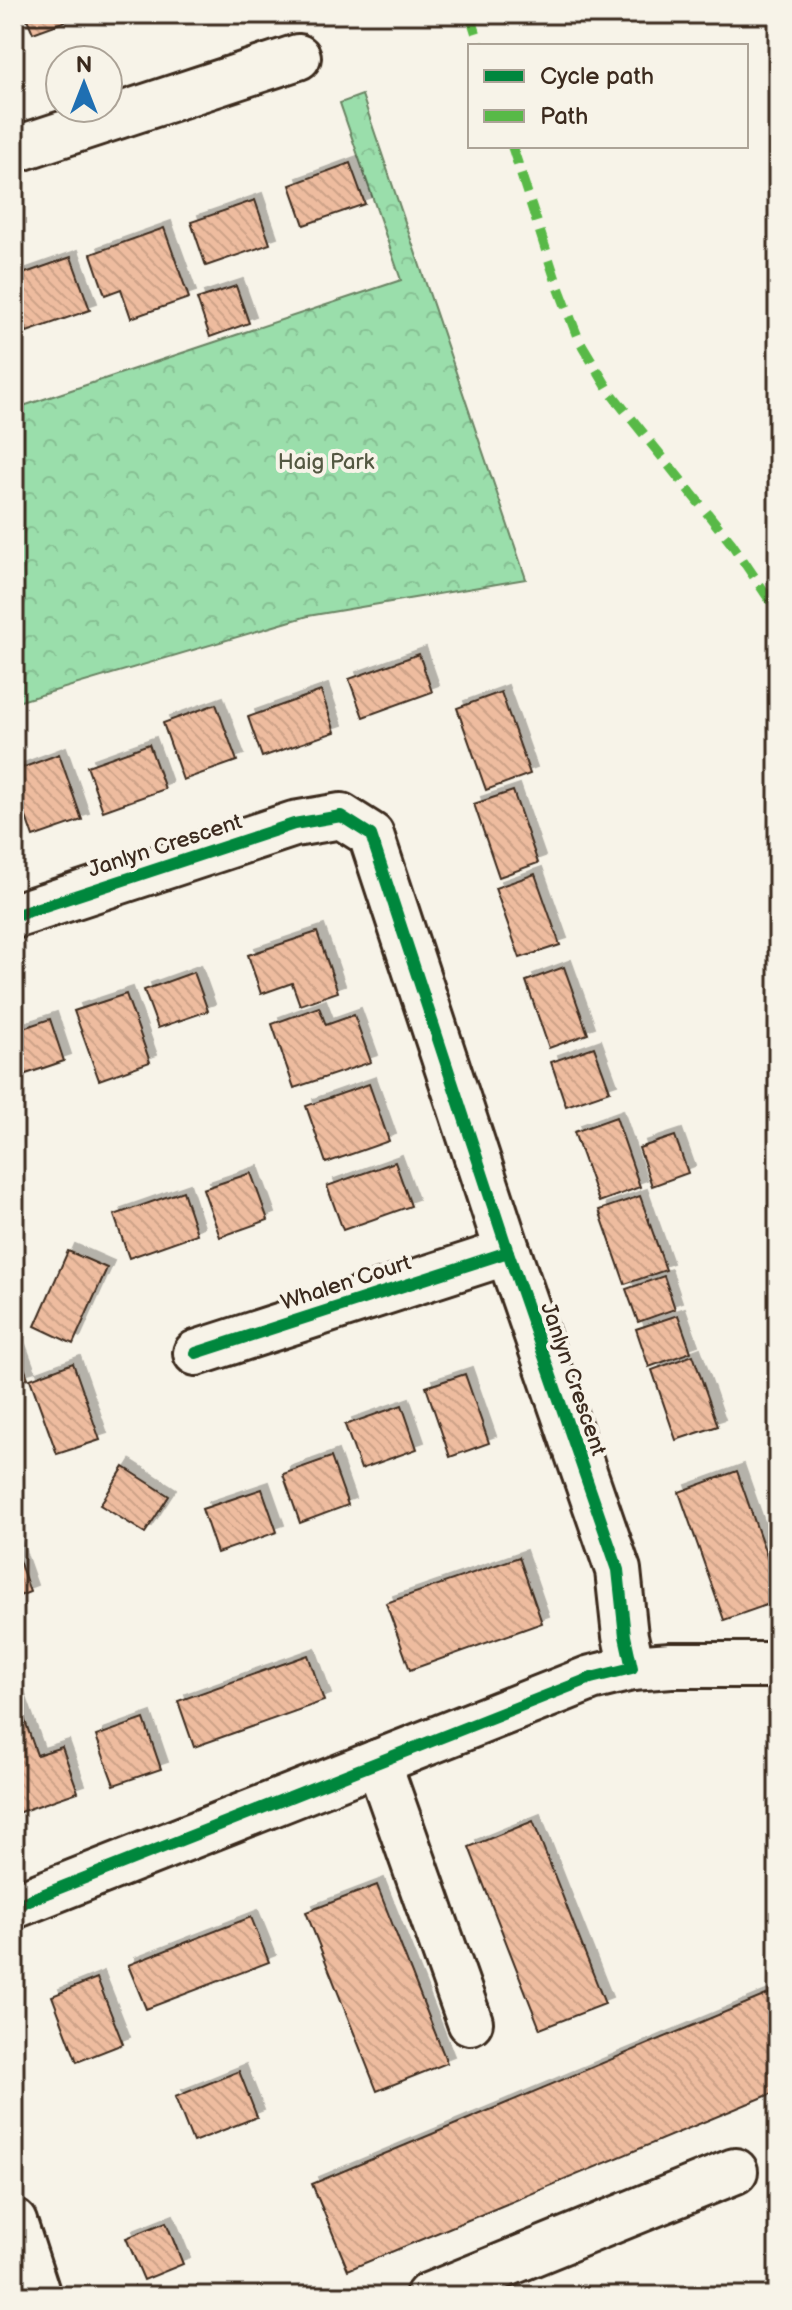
<svg xmlns="http://www.w3.org/2000/svg" width="792" height="2310" font-family="'Balsamiq Sans',sans-serif">
<defs>
<pattern id="park-crowns" width="20" height="18" patternUnits="userSpaceOnUse" patternTransform="scale(2)"><rect width="20" height="18" fill="#9adeab"/><path d="M2 6a3 3 0 1 1 6 0M12 15a3 3 0 1 1 6 0" fill="none" stroke="#86bf93"/></pattern>
<pattern id="building-back-hatch" width="6" height="6" patternUnits="userSpaceOnUse" patternTransform="scale(2)"><rect width="6" height="6" fill="#eebc9f"/><path d="M-1 5l2 2M0 0l6 6M5-1l2 2" fill="none" stroke="#cda288"/></pattern>
<filter id="shadow"><feDropShadow dx="7" dy="-7" stdDeviation="0" flood-color="#0004"/></filter>
</defs>
<rect width="100%" height="100%" fill="#f7f3e8"/>
<filter id="ink" filterUnits="userSpaceOnUse"><feTurbulence type="fractalNoise" baseFrequency=".0125" numOctaves="2"/><feDisplacementMap in="SourceGraphic" scale="16" xChannelSelector="R" yChannelSelector="G"/><feConvolveMatrix kernelMatrix="1 2 1 2 8 2 1 2 1" color-interpolation-filters="sRGB"/></filter>
<g filter="url(#ink)">
<!-- park -->
<path fill="url(#park-crowns)" stroke="#6a8464" stroke-width="2" d="M362,95L526,579L308,616L14,703V409L401,280L340,103Z"/>
<!-- building -->
<g fill="url(#building-back-hatch)" stroke="#3b2a1e" stroke-width="2" filter="url(#shadow)">
<path d="M25,14H85L33,33Z"/>
<path d="M350,163L365,204L304,225L290,185Z"/>
<path d="M255,200L270,244L206,266L191,222Z"/>
<path d="M164,228L189,298L131,318L121,289L105,295L91,254Z"/>
<path d="M71,257L90,310L27,332L14,295V277Z"/>
<path d="M236,286L249,323L210,337L197,299Z"/>
<path d="M419,654L432,692L363,717L349,679Z"/>
<path d="M321,691L335,732L262,757L248,717Z"/>
<path d="M501,692L530,774L486,790L457,708Z"/>
<path d="M216,704L237,761L183,780L163,723Z"/>
<path d="M149,744L165,789L103,811L87,766Z"/>
<path d="M59,754L82,820L33,837L14,782V771Z"/>
<path d="M513,791L538,863L499,877L474,804Z"/>
<path d="M535,874L560,945L520,958L495,888Z"/>
<path d="M317,932L338,992L300,1005L292,983L261,994L248,955Z"/>
<path d="M564,967L588,1034L549,1048L526,981Z"/>
<path d="M194,972L208,1011L158,1028L144,990Z"/>
<path d="M126,994L150,1062L99,1080L74,1011Z"/>
<path d="M319,1007L326,1025L354,1015L371,1062L294,1088L272,1024Z"/>
<path d="M50,1019L64,1061L14,1078V1031Z"/>
<path d="M594,1047L610,1091L566,1106L551,1062Z"/>
<path d="M369,1084L389,1141L326,1163L306,1106Z"/>
<path d="M616,1117L640,1187L599,1202L574,1132Z"/>
<path d="M675,1136L688,1173L652,1186L639,1148Z"/>
<path d="M395,1162L411,1206L343,1230L327,1186Z"/>
<path d="M251,1173L268,1220L220,1237L203,1189Z"/>
<path d="M183,1191L197,1234L129,1258L114,1215Z"/>
<path d="M640,1196L666,1270L625,1284L599,1210Z"/>
<path d="M68,1251L107,1268L73,1344L35,1326Z"/>
<path d="M664,1276L675,1309L638,1322L626,1289Z"/>
<path d="M678,1315L691,1352L649,1367L636,1329Z"/>
<path d="M14,1340L28,1378L14,1382Z"/>
<path d="M693,1355L718,1426L676,1440L652,1370Z"/>
<path d="M73,1363L100,1440L57,1454L30,1379Z"/>
<path d="M465,1374L489,1443L450,1457L426,1387Z"/>
<path d="M402,1405L417,1449L361,1469L345,1425Z"/>
<path d="M331,1457L348,1505L300,1523L283,1474Z"/>
<path d="M124,1467L169,1496L145,1533L100,1505Z"/>
<path d="M737,1471L778,1588V1601L724,1620L679,1492Z"/>
<path d="M262,1489L277,1532L217,1553L202,1509Z"/>
<path d="M14,1546L30,1592L14,1598Z"/>
<path d="M519,1557L542,1623L410,1670L386,1603Z"/>
<path d="M308,1655L324,1701L194,1747L178,1701Z"/>
<path d="M14,1695H16L37,1755L62,1747L78,1792L14,1814Z"/>
<path d="M144,1719L161,1769L114,1785L96,1736Z"/>
<path d="M533,1821L605,2004L540,2029L469,1847Z"/>
<path d="M377,1885L447,2063L377,2091L306,1912Z"/>
<path d="M251,1917L269,1962L146,2009L128,1965Z"/>
<path d="M97,1978L123,2044L77,2062L52,1996Z"/>
<path d="M778,1990V2091L348,2270L312,2184Z"/>
<path d="M239,2071L257,2117L193,2142L175,2097Z"/>
<path d="M166,2222L183,2264L144,2280L126,2238Z"/>
</g>
<g fill="none" stroke-linecap="round" stroke-linejoin="round">
<defs>
<g id="minor">
<path d="M14,150L298,57"/>
<path d="M14,916L294,824L341,816L371,835L508,1252L618,1570L625,1636L632,1668L591,1678L14,1906"/>
<path d="M196,1353L508,1252"/>
<path d="M632,1668L671,1665H778"/>
<path d="M378,1762L470,2022"/>
<path d="M14,2222L38,2296"/>
<path d="M428,2296L735,2171"/>
</g>
</defs>
<!-- minor casing -->
<use href="#minor" stroke="#3b2a1e" stroke-width="50"/>
<!-- minor -->
<use href="#minor" stroke="#f7f3e8" stroke-width="44"/>
<!-- quiet -->
<g stroke="#58b947" stroke-width="10" stroke-dasharray="20 10" stroke-linecap="butt">
<path d="M470,14L480,46"/>
<path d="M512,146L555,278L578,338L610,392L732,544L778,612"/>
</g>
<defs>
<g id="cycleway">
<path d="M14,916L294,824L341,816L371,835L508,1252L618,1570L625,1636L632,1668L591,1678L14,1906"/>
<path d="M196,1353L508,1252"/>
</g>
</defs>
<!-- cycleway casing -->
<use href="#cycleway" stroke="#f7f3e8" stroke-width="17"/>
<!-- cycleway -->
<use href="#cycleway" stroke="#00873e" stroke-width="12"/>
</g>
</g>
<g text-anchor="middle" dominant-baseline="central" stroke-width="8" stroke-linejoin="round" paint-order="stroke">
<!-- park labels -->
<g font-size="22" fill="#535741" stroke="#f7f3e8">
<text x="326" y="462">Haig Park</text>
</g>
<!-- street labels -->
<g font-size="22" fill="#3b2a1e" stroke="#f7f3e8">
<text transform="translate(165 846) rotate(-18)">Janlyn Crescent</text>
<text transform="translate(346 1283) rotate(-18)">Whalen Court</text>
<text transform="translate(573 1379) rotate(71)">Janlyn Crescent</text>
</g>
</g>
<!-- margin -->
<rect width="792" height="2310" fill="none" stroke="#f7f3e8" stroke-width="48"/>
<rect x="24" y="24" width="744" height="2262" fill="none" stroke="#3b2a1e" stroke-width="3" filter="url(#ink)"/>
<!-- legend -->
<rect x="468" y="44" width="280" height="104" fill="#f7f3e8" stroke="#aca397" stroke-width="2"/>
<rect x="484" y="70" width="40" height="12" fill="#00873e" stroke="#aca397" stroke-width="2"/>
<text x="540" y="84" font-size="24" fill="#3b2a1e">Cycle path</text>
<rect x="484" y="110" width="40" height="12" fill="#58b947" stroke="#aca397" stroke-width="2"/>
<text x="540" y="124" font-size="24" fill="#3b2a1e">Path</text>
<!-- north arrow -->
<g transform="translate(84 84)"><circle r="38" fill="#f7f3e8" stroke="#aca397" stroke-width="2"/>
<path d="M0-6L14 30L0 20L-14 30Z" fill="#1f6fb2"/>
<text y="-12" font-size="22" font-weight="bold" text-anchor="middle" fill="#3b2a1e">N</text>
</g>
</svg>
